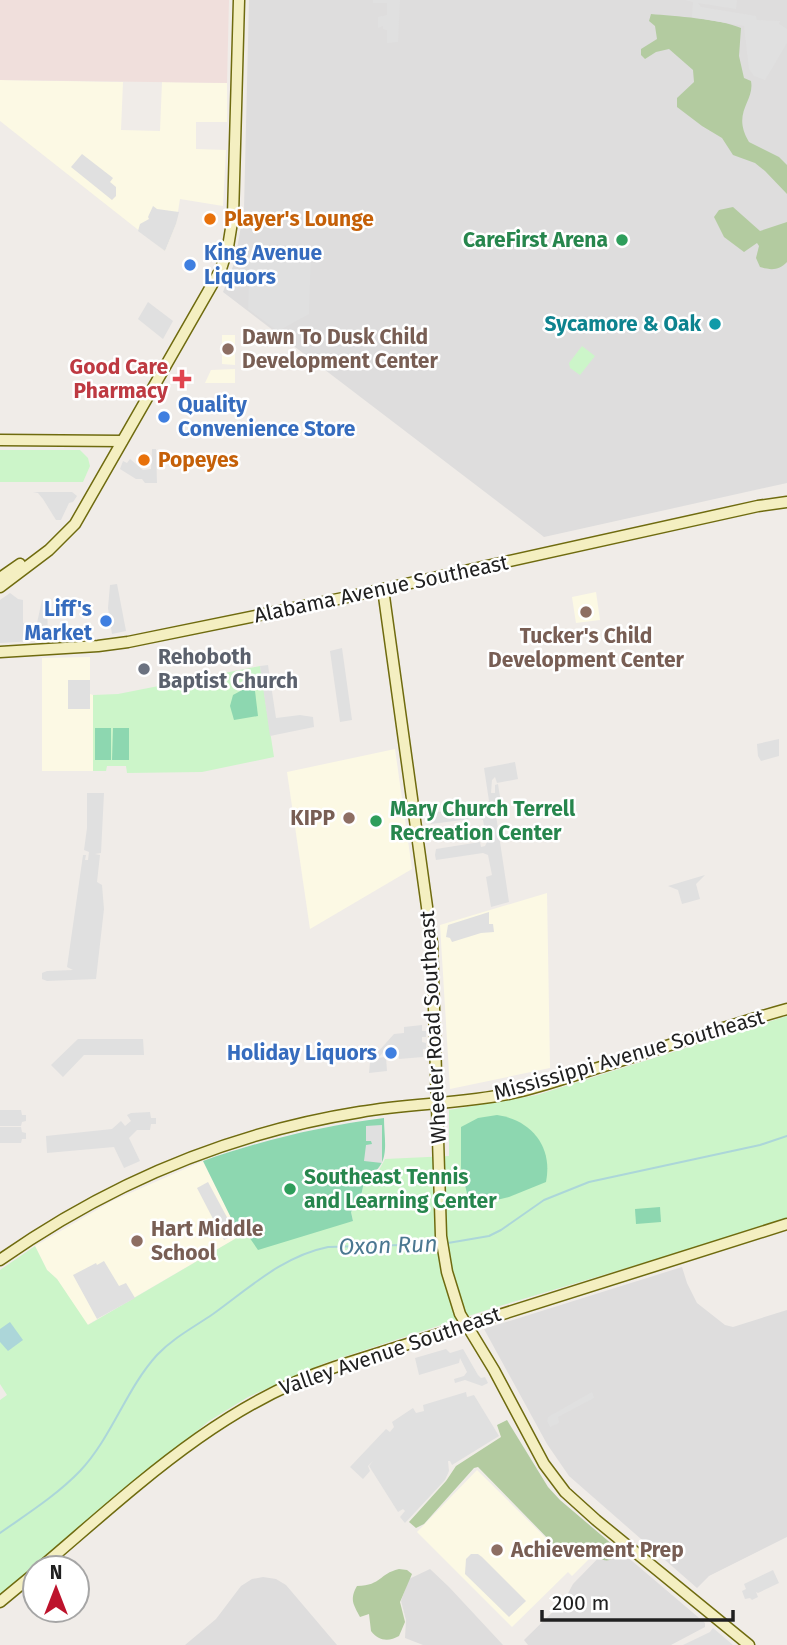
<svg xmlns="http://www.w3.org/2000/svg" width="787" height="1645" font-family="'Fira Sans',sans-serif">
<rect width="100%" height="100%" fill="#f0ece8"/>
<!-- residential -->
<g fill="#dedddd">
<path d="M249,0H787V483L544,537L223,292L235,261L244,208Z"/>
<path d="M682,1267L687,1283L697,1303L725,1325L733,1327L787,1310V1537L709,1576L697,1588L569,1476L547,1444L484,1329Z"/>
<path d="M612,1544L705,1623V1627L671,1645H528L524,1640L564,1601L573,1584Z"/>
<path d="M430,1569L449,1587L503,1645H423L405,1638L406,1620L401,1601L409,1579Z"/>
<path d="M263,1577L276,1579L286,1585L337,1645H185L216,1619L241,1586L252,1579Z"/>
</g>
<!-- education -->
<g fill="#fcf9e4">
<path d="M0,80L123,82L121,130L160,131L162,82L227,83V122H196V149L226,150L223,206L180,199L176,224L165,251L0,121Z"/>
<path d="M222,335H235V365L222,364Z"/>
<path d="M235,369V383H205L211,370Z"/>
<path d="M596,592L600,620L576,623L572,597Z"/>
<path d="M90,657V694L93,695V771H42V658Z"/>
<path d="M395,749L412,869L310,929L287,772Z"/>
<path d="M547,893L550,1068L450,1089L440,925Z"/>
<path d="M203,1161L240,1236L87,1325L57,1279L47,1270L35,1246L112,1201Z"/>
<path d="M477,1470L560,1552L565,1548L571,1553L582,1543L594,1554L572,1576L568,1572L512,1627L417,1532Z"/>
</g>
<!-- military -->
<path fill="#f0dfdc" d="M0,0H229L227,83L0,80Z"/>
<!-- forest -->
<g fill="#b3cba0">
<path d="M651,14C674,16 721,19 741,28L739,56L744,78L751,81C755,102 731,112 749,142L779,157L787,165V194L765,171L755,163L733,155L722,138L702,126L677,107V98L694,82L693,70L669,49L656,52L645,59L641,55V49L657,39L655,26L649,21Z"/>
<path d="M733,207L760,231L787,222V262C779,271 770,270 760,267L756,258L759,246L757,243L744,252L724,237L714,217L719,210Z"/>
<path d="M507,1420L548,1487L560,1500L620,1551C604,1573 595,1551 581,1542L572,1552L566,1547L560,1551L478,1467L474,1468L424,1524L416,1528L409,1522L446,1481L456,1466L501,1437L497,1425Z"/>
<path d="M399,1569L407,1570L412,1574L400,1602L405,1622L399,1636C389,1642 378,1641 371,1631L369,1614L360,1617C354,1605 349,1600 357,1586C383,1585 378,1574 399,1569Z"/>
</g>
<!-- park -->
<g fill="#ccf5c9">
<path d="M582,346L595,356L580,375L570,368L569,363Z"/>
<path d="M0,450H80L88,458L90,466L83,482H0Z"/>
<path d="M260,666L274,757L202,772L127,773L126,766H107L106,771H93V695L118,694Z"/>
<path d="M787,1016V1220L493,1308L325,1363L248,1397L209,1421L0,1597V1400L7,1395L0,1384V1270L35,1246L47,1270L57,1279L88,1325L240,1236L353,1221L351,1212L360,1200L365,1178L378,1172L385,1159L449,1156V1110L537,1095Z"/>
</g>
<!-- pitch -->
<g fill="#8dd7b0">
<path d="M244,689L255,691L258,716L234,720L230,706L233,695Z"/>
<rect x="95" y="728" width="16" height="32"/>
<path d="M113,728H129V760H112Z"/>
<path d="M497,1115C532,1120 553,1147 546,1182L509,1197L476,1205L469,1202L461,1168V1127L478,1118Z"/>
<path d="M384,1118C384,1144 392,1165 365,1178L360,1200L351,1212L353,1221L258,1250L247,1234L240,1236L203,1161C262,1140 322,1126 384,1118Z"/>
<path d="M660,1207L661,1222L636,1224L635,1209Z"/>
</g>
<!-- parking -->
<g fill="#e0e0e0">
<path d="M373,0H400L398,42L387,43V30L383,29V26L378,28V17L387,15V3H373Z"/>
<path d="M685,0H737L736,9L698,3L701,7L756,16L757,20L780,21L779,24L787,29V43L765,80L754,76L749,69L744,26L692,17L693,2Z"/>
<path d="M82,154L113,178L110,182L116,187V196L112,200L71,167Z"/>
<path d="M153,206L157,209L179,212L176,224L165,251L138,231L140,224L149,219L148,217Z"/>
<path d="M250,253L311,255L309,314L278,331L248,309Z"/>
<path d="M148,302L173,321L163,339L138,319Z"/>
<path d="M152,449H156L157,483H145L142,479H136L120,469L123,461L127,463L130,459L143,470L151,469Z"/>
<path d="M33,492H72L77,496L73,502L69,503L61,520H56L43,499L38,493Z"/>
<path d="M117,584L126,631L112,634L108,608L110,585Z"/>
<path d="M10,593L18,599L23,600V623L30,625L37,623L42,600H47L48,640L0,643V600Z"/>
<path d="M342,648L352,720L340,722L330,651Z"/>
<path d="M268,665L276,718L300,715L313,717L314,727L270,736L260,666Z"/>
<rect x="68" y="680" width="22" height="29"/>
<path d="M779,739V756L761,761L758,756L757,744Z"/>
<path d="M515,762L518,779L497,783L495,777L492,780L491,793H495V785L498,784L501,803L495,805L490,815H496L509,902L491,907L486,877L492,875L488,855L483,853L436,860L435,855L436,849L480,842L481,847L485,846L487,842L483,820L478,818L431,824V813L481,806V811L484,810L489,801L484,768Z"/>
<path d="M87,793H104L101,853L95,854L100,855L97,882L102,885L104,909L96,979L47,981L42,979V973L47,971L73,970L67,967L83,855H86L85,860H88L89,852L84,850L87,828Z"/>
<path d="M705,875L696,884L700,899L682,904L678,890L668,886Z"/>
<path d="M489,912V924H493L494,932L481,933L452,942L450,938L446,937L448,925Z"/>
<path d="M422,1025V1031H426V1037H422V1042L426,1043V1049H423V1057L399,1059L397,1047L387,1048L378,1058L386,1057L387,1071L369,1073L370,1062H374L377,1053L394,1034L404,1033V1027Z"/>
<path d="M78,1039H143L144,1055H84L63,1077L51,1065Z"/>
<path d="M0,1110H21L22,1115H26V1121L22,1122L21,1126H0Z"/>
<path d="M150,1112L151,1118H156V1124H151L150,1130H137L129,1138L140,1161L124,1168L114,1147L47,1153L46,1136L112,1129L121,1121L125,1126L131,1121L127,1115L131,1113Z"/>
<path d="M382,1125V1163L364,1161L366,1145L372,1144L371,1141H366V1126Z"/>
<path d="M0,1127H21L22,1132L26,1133V1139H22L21,1143H0Z"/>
<path d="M208,1182L236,1234L224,1240L197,1188Z"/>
<path d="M104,1261L119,1286L126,1283L135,1298L97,1319L73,1275L96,1263L97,1265Z"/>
<path d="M446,1349L450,1353L463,1349L478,1375L481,1378L485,1377L488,1383L482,1386L465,1380L455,1383L454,1379L464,1376L467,1372L460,1358L459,1363L419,1375L415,1358Z"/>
<path d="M466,1392L467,1397L474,1395L499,1436L452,1465L450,1461H448L449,1471L445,1480L405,1523L400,1517L405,1511L403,1509L398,1512L369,1466L373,1461L368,1466L370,1471L363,1479L350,1467L386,1429L390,1432L394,1427L392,1422L413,1408L416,1413L424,1411L423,1405Z"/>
<path d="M592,1392L594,1398L558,1417L559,1423L550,1427L547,1421L548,1417Z"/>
<path d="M471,1554H478L482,1557L526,1601L509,1617L465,1574L466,1559Z"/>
<path d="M773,1570L779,1583L758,1593L756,1592L758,1597L752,1600L750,1598L745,1599L742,1591L746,1589L744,1584Z"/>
<path d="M713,1628L733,1645H683L710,1632Z"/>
</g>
<!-- water -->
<path fill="#acd6d9" d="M10,1322L23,1340L8,1351L0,1342V1329Z"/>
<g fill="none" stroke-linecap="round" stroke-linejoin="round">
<!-- stream -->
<g stroke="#acd6d9" stroke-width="2">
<path d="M448,1243L489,1236L501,1230L544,1200L589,1182L760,1145L787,1136"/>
<path d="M0,1533C27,1514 57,1495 80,1471C112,1437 126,1389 157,1355C173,1338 194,1327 213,1314C249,1288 283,1256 328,1247L439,1244"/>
</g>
<defs>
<g id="secondary">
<path d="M0,440L122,441"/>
<path d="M0,578L20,564"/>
<path d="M0,587L49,550L75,524L221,269L228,247L233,216L239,0"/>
<path d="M383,589L432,943L441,1236L447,1272L460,1314L494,1370L544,1464L565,1492L596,1520L749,1645"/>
<path d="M0,652L98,646L128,642L343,598L758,506L787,502"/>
<path d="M0,1260C108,1184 229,1133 360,1112C411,1103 462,1104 513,1093C544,1086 574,1075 604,1066C665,1047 726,1026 787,1009"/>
<path d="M40,1568C131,1491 219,1405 335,1367L787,1224"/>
<path d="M0,1602L35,1573"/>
</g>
</defs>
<!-- secondary casing -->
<use href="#secondary" stroke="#6f6b0f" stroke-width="13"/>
<!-- secondary -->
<use href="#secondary" stroke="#f4efc1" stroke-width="10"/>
</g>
<!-- markers -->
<g fill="#e8710a" stroke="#fff" stroke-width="2.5">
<circle cx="210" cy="219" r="7"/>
<circle cx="144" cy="460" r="7"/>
</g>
<g fill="#2e9e5b" stroke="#fff" stroke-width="2.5">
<circle cx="622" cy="240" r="7"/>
<circle cx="376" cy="821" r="7"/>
<circle cx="290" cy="1189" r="7"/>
</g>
<g fill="#3f7fe0" stroke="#fff" stroke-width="2.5">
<circle cx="190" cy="265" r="7"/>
<circle cx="164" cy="417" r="7"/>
<circle cx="106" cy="621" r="7"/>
<circle cx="391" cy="1053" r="7"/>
</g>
<circle fill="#0f9aa8" stroke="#fff" stroke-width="2.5" cx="715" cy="324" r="7"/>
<g fill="#8d6e63" stroke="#fff" stroke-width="2.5">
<circle cx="228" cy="349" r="7"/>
<circle cx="586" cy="612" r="7"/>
<circle cx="349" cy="818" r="7"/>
<circle cx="137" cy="1241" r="7"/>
<circle cx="497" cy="1550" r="7"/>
</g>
<path fill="#e0444e" stroke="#fff" stroke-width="2.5" d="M178.5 368.5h7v7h7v7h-7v7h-7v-7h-7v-7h7z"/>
<circle fill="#6b7280" stroke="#fff" stroke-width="2.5" cx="144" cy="669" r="7"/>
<g text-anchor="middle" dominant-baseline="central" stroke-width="5" stroke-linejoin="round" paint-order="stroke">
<!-- food labels -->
<g font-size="21" font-weight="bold" fill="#c56008" stroke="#fff" text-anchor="start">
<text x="224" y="219">Player's Lounge</text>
<text x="158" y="460">Popeyes</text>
</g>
<!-- leisure labels -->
<g font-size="21" font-weight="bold" fill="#27864d" stroke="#fff" text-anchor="start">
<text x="608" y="240" text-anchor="end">CareFirst Arena</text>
<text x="390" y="809">Mary Church Terrell<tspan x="390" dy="24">Recreation Center</tspan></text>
<text x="304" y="1177">Southeast Tennis<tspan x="304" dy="24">and Learning Center</tspan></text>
</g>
<!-- shop labels -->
<g font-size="21" font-weight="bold" fill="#366cbe" stroke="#fff" text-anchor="start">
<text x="204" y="253">King Avenue<tspan x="204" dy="24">Liquors</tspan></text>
<text x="178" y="405">Quality<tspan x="178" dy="24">Convenience Store</tspan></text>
<text x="92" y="609" text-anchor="end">Liff's<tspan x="92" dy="24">Market</tspan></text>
<text x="377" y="1053" text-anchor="end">Holiday Liquors</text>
</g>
<!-- culture labels -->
<g font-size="21" font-weight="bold" fill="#0d838f" stroke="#fff" text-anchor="end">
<text x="701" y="324">Sycamore &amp; Oak</text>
</g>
<!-- education labels -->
<g font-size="21" font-weight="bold" fill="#785e54" stroke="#fff" text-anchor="start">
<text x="242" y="337">Dawn To Dusk Child<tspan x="242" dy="24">Development Center</tspan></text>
<text x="586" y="636" text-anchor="middle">Tucker's Child<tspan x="586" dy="24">Development Center</tspan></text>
<text x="335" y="818" text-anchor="end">KIPP</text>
<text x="151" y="1229">Hart Middle<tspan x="151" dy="24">School</tspan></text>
<text x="511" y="1550">Achievement Prep</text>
</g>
<!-- health labels -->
<g font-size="21" font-weight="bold" fill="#be3a42" stroke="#fff" text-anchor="end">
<text x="168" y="367">Good Care<tspan x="168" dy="24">Pharmacy</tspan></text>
</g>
<!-- street labels -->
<g font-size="21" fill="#202020" stroke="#fff">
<text transform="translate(381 589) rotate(-12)">Alabama Avenue Southeast</text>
<text transform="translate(433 1027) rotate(-93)">Wheeler Road Southeast</text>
<text transform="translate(629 1055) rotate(-16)">Mississippi Avenue Southeast</text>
<text transform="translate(390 1351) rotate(-19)">Valley Avenue Southeast</text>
</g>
<!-- worship labels -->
<g font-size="21" font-weight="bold" fill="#5b616d" stroke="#fff" text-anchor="start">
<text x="158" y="657">Rehoboth<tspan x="158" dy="24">Baptist Church</tspan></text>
</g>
<!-- water labels -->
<g font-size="23" font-style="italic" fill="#4b7891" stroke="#fff">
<text transform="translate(388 1245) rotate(-2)">Oxon Run</text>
</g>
</g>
<!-- north arrow -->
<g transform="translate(56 1589)"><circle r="33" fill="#ffffff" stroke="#a6a6a6" stroke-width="2"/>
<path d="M0-5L12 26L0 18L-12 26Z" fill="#bd132c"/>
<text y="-10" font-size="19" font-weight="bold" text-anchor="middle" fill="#202020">N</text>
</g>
<!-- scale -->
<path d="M542 1610v10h191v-10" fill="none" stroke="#202020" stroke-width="3.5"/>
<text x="552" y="1610" font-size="21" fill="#202020" stroke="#ffffff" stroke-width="5" paint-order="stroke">200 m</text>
</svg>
